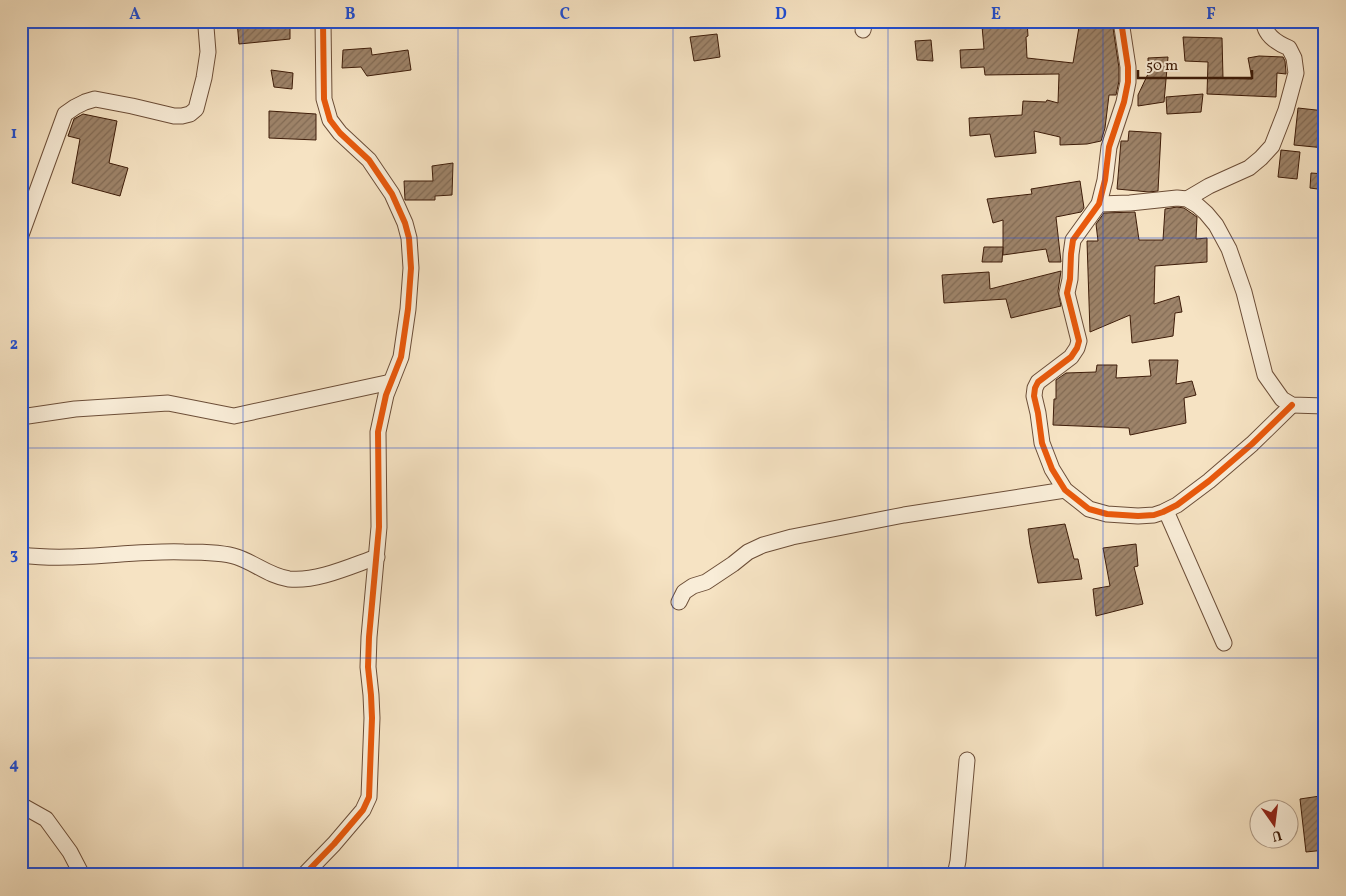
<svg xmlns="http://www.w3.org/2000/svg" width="1346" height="896" font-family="Vollkorn,serif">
<defs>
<pattern id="building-hatch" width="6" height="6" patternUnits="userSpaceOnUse" patternTransform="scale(1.25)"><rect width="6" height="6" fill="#9e846a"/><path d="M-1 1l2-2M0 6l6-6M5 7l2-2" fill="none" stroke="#826b55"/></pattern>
</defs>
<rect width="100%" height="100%" fill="#f6e3c3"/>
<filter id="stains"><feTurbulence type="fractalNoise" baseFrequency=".004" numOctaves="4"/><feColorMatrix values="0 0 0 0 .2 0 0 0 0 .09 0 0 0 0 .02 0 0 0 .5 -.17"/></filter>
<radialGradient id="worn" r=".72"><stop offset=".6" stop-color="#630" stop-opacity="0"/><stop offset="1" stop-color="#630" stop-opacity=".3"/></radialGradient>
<!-- building -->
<g fill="url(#building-hatch)" stroke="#3e1d0a">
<path d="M237,21H290V39L239,44Z"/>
<path d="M1009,21H1027L1028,36L1026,37L1027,58L1073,63L1080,21H1112L1119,68V81L1116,95H1109L1105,128L1101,141L1087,144L1060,145V137L1034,131L1036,153L995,157L990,134L970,136L969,118L1022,115L1023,101L1046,102L1047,100L1058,103L1059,74L985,75L984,67L961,68L960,50L984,49L982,26L1009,24Z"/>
<path d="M717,34L720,57L694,61L690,37Z"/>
<path d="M1183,37L1222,38L1223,78L1252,79L1248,58L1259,56L1283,57L1285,61L1286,72V74L1277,73L1276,97L1207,94L1208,62L1185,61Z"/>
<path d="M931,40L933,61L917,60L915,41Z"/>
<path d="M371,48L372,55L408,50L411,70L367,76L361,67L342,68L343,50Z"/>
<path d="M1168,57L1164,102L1138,106V95L1148,74V58Z"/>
<path d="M271,70L293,73L292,89L274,87Z"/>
<path d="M1203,94L1201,112L1167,114L1166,97Z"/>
<path d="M1298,108L1325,111V148L1294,145Z"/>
<path d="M269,111L316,114V140L269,138Z"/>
<path d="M83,114L117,121L109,163L128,168L120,196L72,183L80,139L68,136L74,119Z"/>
<path d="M1129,131L1161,133L1158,191L1149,192L1117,189L1121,141H1128Z"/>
<path d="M1281,150L1300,152L1297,179L1278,177Z"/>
<path d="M453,163L452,195L435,196V200H405L404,181H433L432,166Z"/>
<path d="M1311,173L1325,174V190L1310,188Z"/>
<path d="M1080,181L1084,208L1081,212L1056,217L1061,262H1049L1046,249L1003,255V220L993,223L987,199L1032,194L1031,189Z"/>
<path d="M1177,207L1184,208L1197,217L1196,239L1207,238V262L1155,266L1154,304L1179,296L1182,312L1175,313L1173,336L1132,343L1130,315L1090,332L1087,241H1098L1096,224L1104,213L1135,212L1139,240H1163L1165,209Z"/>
<path d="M984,247H1003L1002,262H982Z"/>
<path d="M1061,271L1058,291L1061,306L1011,318L1006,299L944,303L942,275L989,272L990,289Z"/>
<path d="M1149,360H1178L1176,384L1192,381L1196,395L1184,398L1186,423L1130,435L1129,428L1053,425L1054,399H1056V380L1066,373L1096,372L1097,365H1117L1116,378L1151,376Z"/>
<path d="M1065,524L1074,559H1078L1082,579L1038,583L1030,544L1028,529Z"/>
<path d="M1136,544L1138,566L1134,567L1143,604L1096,616L1093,589L1110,586L1103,548Z"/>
<path d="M1320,796L1325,832V850L1306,852L1300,799Z"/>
</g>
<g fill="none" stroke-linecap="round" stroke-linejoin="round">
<defs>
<g id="minor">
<path d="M1121,21L1128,67V82L1124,102L1109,147L1105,180L1099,204L1073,240L1071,254L1070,279L1067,293L1079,341L1077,348L1071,357L1038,382L1035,388L1034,396L1038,413L1042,443L1052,469L1065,490L1089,509L1107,514L1138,516L1154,515L1163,512L1177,505L1209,481L1252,444L1292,405"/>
<path d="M863,30L865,21"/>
<path d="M1187,199L1209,186L1249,168L1261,158L1272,146L1286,110L1296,73L1294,58L1289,48C1277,43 1264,35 1264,21"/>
<path d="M1099,204L1130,203L1177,198L1187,199L1197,205L1206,213L1216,225L1229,249L1244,292L1265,375L1282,399L1292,405L1325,406"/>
<path d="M21,235L65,114L75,107L85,102L95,99L132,106L174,116H182L190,114L196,109L204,78L208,52L206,27L204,21"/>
<path d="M21,417L75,409L168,403L234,416L391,382"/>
<path d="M1166,511L1224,643"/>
<path d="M21,555C76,562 130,550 184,552C199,552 223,552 237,557C255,563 269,576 289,579C317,582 351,566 377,557"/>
<path d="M679,602L684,592L693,586L706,582L733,564L748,552L763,545L792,537L904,515L1065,490"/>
<path d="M21,805L46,819L70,852L82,875"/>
<path d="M304,875L334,844L363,810L369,797L372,718L371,695L368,667L369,637L379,527L378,432L386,395L401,357L408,309L411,268L409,238L405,223L392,194L369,160L340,133L330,120L324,99L323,21"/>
<path d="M955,875L958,861L967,760"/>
</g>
</defs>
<!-- minor casing -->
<use href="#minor" stroke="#6c4e38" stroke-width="17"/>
<!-- minor -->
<use href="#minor" stroke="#f9edd8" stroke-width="15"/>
<defs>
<g id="cycleway">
<path d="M1121,21L1128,67V82L1124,102L1109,147L1105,180L1099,204L1073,240L1071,254L1070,279L1067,293L1079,341L1077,348L1071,357L1038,382L1035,388L1034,396L1038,413L1042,443L1052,469L1065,490L1089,509L1107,514L1138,516L1154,515L1163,512L1177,505L1209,481L1252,444L1292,405"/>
<path d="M304,875L334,844L363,810L369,797L372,718L371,695L368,667L369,637L379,527L378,432L386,395L401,357L408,309L411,268L409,238L405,223L392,194L369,160L340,133L330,120L324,99L323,21"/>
</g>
</defs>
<!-- cycleway casing -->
<use href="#cycleway" stroke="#f9edd8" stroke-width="9"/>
<!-- cycleway -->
<use href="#cycleway" stroke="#e8590c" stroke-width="6"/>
</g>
<!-- grid -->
<path fill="none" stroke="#1d4ed8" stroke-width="1" stroke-opacity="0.55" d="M243,21V875M458,21V875M673,21V875M888,21V875M1103,21V875M21,238H1325M21,448H1325M21,658H1325"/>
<!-- margin -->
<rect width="1346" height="896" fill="none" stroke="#f6e3c3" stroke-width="55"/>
<!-- north arrow -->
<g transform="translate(1274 824) rotate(166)"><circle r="24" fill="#f9edd8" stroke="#ae9a86"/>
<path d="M0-4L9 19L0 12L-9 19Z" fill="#8f2418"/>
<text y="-8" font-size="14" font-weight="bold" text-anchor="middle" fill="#3e1d0a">U</text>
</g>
<!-- scale -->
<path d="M1138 70v8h114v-8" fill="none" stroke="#3e1d0a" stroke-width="2.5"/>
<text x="1146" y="70" font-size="15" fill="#3e1d0a" stroke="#f9edd8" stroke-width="4" paint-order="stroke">50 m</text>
<rect x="28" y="28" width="1290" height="840" fill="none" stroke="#1d4ed8" stroke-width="2"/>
<g font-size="16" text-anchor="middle" font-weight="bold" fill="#1d4ed8">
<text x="135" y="19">A</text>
<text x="350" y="19">B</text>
<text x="565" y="19">C</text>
<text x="781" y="19">D</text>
<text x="996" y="19">E</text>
<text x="1211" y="19">F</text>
<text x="14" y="138">1</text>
<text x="14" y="349">2</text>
<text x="14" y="559">3</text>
<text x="14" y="769">4</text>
</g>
<rect width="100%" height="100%" filter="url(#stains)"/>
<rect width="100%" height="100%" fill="url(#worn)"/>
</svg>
